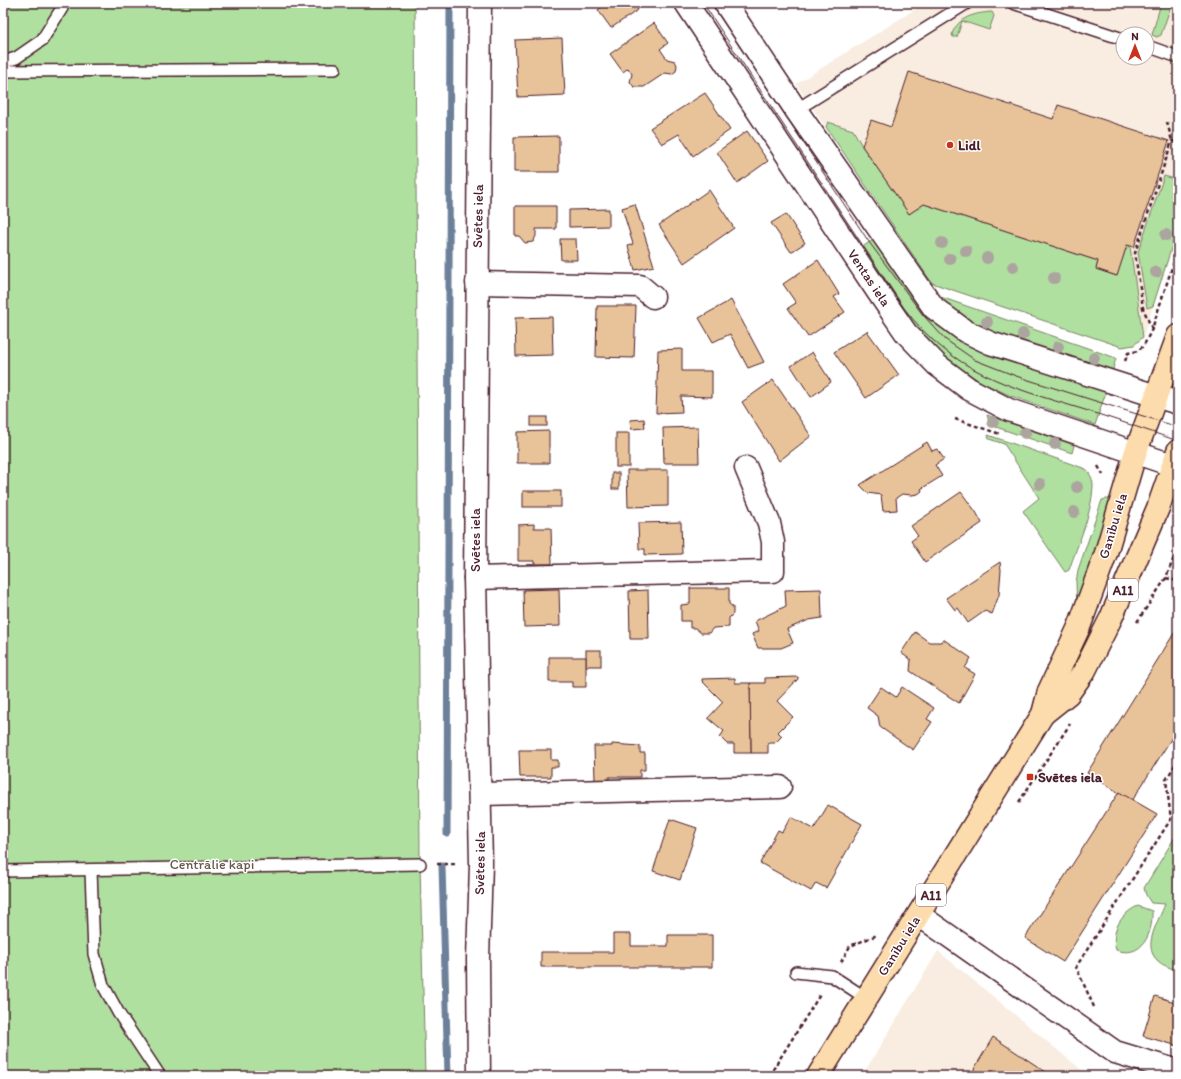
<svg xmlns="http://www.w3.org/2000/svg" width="1181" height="1079" font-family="Itim,sans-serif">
<rect width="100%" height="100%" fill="#fff"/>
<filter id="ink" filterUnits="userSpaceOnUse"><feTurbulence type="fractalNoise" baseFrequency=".025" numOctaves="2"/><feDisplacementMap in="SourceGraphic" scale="8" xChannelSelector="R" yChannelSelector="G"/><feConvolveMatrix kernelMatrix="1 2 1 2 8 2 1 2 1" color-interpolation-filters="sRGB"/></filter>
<g filter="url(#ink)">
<!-- built -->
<g fill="#f8ede0" fill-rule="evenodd">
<path d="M925,3H1178V231L1143,337L1134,345L1122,347L932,283L796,84ZM1123,34H1147V58H1123Z"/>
<path d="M938,951L1089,1076H862Z"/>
</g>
<!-- green -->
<g fill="#afe0a0" stroke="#7c8066">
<path d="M3,3H415L420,864L425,1076H3Z"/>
<path d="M1161,3H1172L1161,35L1157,37L1152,35Z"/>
<path d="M992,12L994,16L989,30L962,21L957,37H953L952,34C958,17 975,13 992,12Z"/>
<path d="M828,122L853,130L862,146L909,214L924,204L1098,261L1096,269L1116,276L1127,245L1130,246L1143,337L1134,345L1122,347L932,283L826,127Z"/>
<path d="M1178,171V227L1153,306L1147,308L1138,252L1164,176L1175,179Z"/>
<path d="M873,240L924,310L946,332L998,357L1106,392L1095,425L1011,396L983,383L938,355L917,333L859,249Z"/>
<path d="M932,294L1116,358L1112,373L992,333L971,324Z"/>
<path d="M987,415L1074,445L1072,453L990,425Z"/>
<path d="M988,435L1086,469C1090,474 1093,479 1093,486C1092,514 1078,543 1069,570L1065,572L1023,511L1039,498L1004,444L989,439Z"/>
<path d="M1107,499H1111L1077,610L1076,583L1078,570L1102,500Z"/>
<path d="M1178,832V971C1172,968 1163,966 1158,961C1141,946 1159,921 1165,904L1151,903L1146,895L1144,888Z"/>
<path d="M1138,906L1152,911C1153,934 1142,959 1116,950C1110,932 1121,913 1138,906Z"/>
</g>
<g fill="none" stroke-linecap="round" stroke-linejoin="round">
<!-- stream -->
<g stroke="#6d809a" stroke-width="7">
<path d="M447,834L450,3"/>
<path d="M442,866L448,1076"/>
</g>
</g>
<!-- building -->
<g fill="#e8c399" stroke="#4a1f2b">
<path d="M606,3H634L638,10L611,28L598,10Z"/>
<path d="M654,23L668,43L660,49L667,59L675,61L677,65L676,71L672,74L665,73L644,87H634L630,82L632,74L628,68L623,72L610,54Z"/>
<path d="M562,38L565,95L518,97L515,40Z"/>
<path d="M909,72L1053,119L1058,105L1169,141L1134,247L1127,245L1117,276L1096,269L1098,261L924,204L909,214L862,146L871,120L891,127Z"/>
<path d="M705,93L730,130L693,156L679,134L662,144L650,128Z"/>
<path d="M747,131L768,161L737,183L717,152Z"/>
<path d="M559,136V172H514V137Z"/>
<path d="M709,190L734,228L684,263L659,225Z"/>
<path d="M635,204L654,266L635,270L628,246L633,244L622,208Z"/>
<path d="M515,206H556V229H536V236L533,242L525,243L519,236H515Z"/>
<path d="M609,209V226L569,227V210Z"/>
<path d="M786,214L805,243L791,252L771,223Z"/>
<path d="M560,239H576L577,260H561Z"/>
<path d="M818,260L839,294L834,297L845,312L808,337L788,308L796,303L783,284Z"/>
<path d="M731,300L764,362L748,368L730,334L713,342L699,318Z"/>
<path d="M597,306H636L634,358L596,357Z"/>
<path d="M552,317L553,355L516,356L515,318Z"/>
<path d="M867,331L899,375L866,398L834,352Z"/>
<path d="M682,349V371H712V397L681,396L682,412L656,413L658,350Z"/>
<path d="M812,352L831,382L811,397L791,366Z"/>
<path d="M773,380L811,436L779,461L742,402Z"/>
<rect x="531" y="417" width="16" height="9"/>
<path d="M644,419L645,428L631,429L630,420Z"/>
<path d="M698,427L699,463H664L663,428Z"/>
<path d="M549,431V463H517V432Z"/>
<rect x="616" y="433" width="13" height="34"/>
<path d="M927,442L932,451L937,449L944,459L935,465L942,476L921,489L922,491L918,494L912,495L902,494L896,498L897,510L883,511L881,495L868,493L860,485Z"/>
<path d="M627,470H668V506L628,507Z"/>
<rect x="612" y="473" width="7" height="16"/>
<rect x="523" y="491" width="38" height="16"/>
<path d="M961,492L976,512L982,523L925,562L911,541L918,536L911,526Z"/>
<path d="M681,522L682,554L645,555V549H639L638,523Z"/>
<path d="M534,524V528H551L552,564H534V561H518V525Z"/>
<path d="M1000,562L1001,570L999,595L992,614L985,611L968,623L958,608L955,610L946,598Z"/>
<path d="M690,588H729V604L733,607V614L729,618V627L713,628L709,633H701L695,628H690V621H681V605L690,604Z"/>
<path d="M559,589L560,626L524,627L523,590Z"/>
<path d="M821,589L822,618L809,620L787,629L793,643L781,648H758L752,634L759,631L755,621L786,606L785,590Z"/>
<path d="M648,590L649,639H630L629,591Z"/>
<path d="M1178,627V728L1132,801L1087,773Z"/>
<path d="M915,632L929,642H941L943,639L971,658L965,668L975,674L959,703L910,671L911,660L901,653Z"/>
<rect x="586" y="650" width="15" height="16"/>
<path d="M549,657H586V687H572V682H549Z"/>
<path d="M798,677V679L777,701L793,717L778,732L782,736L775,743H768V753H751L750,683H765V678Z"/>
<path d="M735,678V683H750L751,753H734V744H727L720,737L724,731L708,718L723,702L702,681V679Z"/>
<path d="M881,687L896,697L902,687L934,708L927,719L932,722L913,750L880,727L878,716L867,708Z"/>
<path d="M612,744L640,746V753H645V770H640V777H609V780H595L594,746H612Z"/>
<path d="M519,750H551V760H558V767H551V777H520Z"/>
<path d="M1119,792L1157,814L1063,962L1025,938Z"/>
<path d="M828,805L862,824L826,888L816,883L811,891L760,863L778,830L782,832L791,817L814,829Z"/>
<path d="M670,819L697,828L680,880L653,871Z"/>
<path d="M613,934H631V946H668V935H712V967H541V952H613Z"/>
<path d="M1155,996L1178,1003V1046L1143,1036Z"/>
<path d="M993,1037L1052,1076H970Z"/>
</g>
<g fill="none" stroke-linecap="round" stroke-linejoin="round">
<defs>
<g id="lane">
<path d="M1013,3L1123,39"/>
<path d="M1147,46L1178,57"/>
<path d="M3,62L16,58L42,40L62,8L63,3"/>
<path d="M3,71L335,69"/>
<path d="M796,110L967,3"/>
<path d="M91,870L94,954L103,985L119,1014L160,1076"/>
<path d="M3,871L420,864"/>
<path d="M796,972L832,976L866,998"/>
</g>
<g id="street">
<path d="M686,3L878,292L906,333L937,365L969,389L1009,410L1178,467"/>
<path d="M725,3L796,110L934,308L965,331L990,343L1178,403"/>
<path d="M477,283L640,286L653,297"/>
<path d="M475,578L773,571V542L769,523L746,468"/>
<path d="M480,794L780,787"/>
<path d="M919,915L1115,1052L1178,1071"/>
<path d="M479,1076L478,959L481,864L475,578L480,3"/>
</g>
<g id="highway">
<path d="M1043,714L1068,694L1085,670L1111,618L1158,508L1178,451"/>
<path d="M818,1076L1043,714L1049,691L1079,627L1106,553L1135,454L1178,336"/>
</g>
</defs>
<!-- lane casing -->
<use href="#lane" stroke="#4a1f2b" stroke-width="14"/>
<!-- street casing -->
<use href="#street" stroke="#4a1f2b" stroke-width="25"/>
<!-- highway casing -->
<use href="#highway" stroke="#4a1f2b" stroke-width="25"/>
<!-- path -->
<g stroke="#4a1f2b" stroke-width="2.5" stroke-dasharray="4 3" stroke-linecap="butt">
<path d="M1167,122L1172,141"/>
<path d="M1152,329L1143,308L1135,253L1172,141L1178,143"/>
<path d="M1125,361L1128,353L1138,351L1144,345L1152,329L1178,249"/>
<path d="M955,419L1000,434"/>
<path d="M1098,466L1103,475"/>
<path d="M1166,578L1178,581"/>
<path d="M1137,622L1166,578L1178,547"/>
<path d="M1019,802L1070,724"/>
<path d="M437,864H458"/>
<path d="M841,962L850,946L877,935"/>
<path d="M1094,1007L1076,967L1171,819L1166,780L1178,760"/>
<path d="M769,1076L821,993"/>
</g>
<!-- lane -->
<use href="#lane" stroke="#fff" stroke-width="11"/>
<!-- street -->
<use href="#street" stroke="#fff" stroke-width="22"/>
<!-- highway -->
<use href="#highway" stroke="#fcdcac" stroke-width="22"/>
<!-- tram -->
<g stroke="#4a1f2b" stroke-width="1">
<path d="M703,3L904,308C952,372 1009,387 1082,409C1114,419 1146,430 1178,441"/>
<path d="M711,3L869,242L923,315L946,340L975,360L1016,376L1178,427"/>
</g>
</g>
<!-- trees -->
<g fill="#aca49e">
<circle cx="1166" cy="235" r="6"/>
<circle cx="942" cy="243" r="6"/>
<circle cx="966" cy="251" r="6"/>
<circle cx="987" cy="258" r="6"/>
<circle cx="950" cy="259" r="6"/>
<circle cx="1013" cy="267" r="6"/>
<circle cx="1156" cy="272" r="6"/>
<circle cx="1054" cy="278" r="6"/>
<circle cx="987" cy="322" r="6"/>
<circle cx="1023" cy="334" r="6"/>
<circle cx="1058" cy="347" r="6"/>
<circle cx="1094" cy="358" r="6"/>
<circle cx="993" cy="422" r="6"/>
<circle cx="1025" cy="433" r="6"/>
<circle cx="1055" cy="444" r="6"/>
<circle cx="1040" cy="484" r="6"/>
<circle cx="1077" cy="487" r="6"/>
<circle cx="1074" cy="512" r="6"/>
</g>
</g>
<!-- markers -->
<g fill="#c8321e" stroke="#fff" stroke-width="1.5">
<circle cx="950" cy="145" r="4"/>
<rect x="1026" y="773" width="8" height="8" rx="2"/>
</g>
<g text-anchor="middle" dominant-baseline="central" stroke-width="3" stroke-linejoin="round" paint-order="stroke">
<!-- shield labels -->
<g fill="#fff" stroke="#80626b" stroke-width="1">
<rect x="1108" y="579" width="30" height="22" rx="3"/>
<rect x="916" y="884" width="30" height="22" rx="3"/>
</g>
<g font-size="13" font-weight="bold" fill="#4a1f2b">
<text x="1123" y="590">A11</text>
<text x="931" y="895">A11</text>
</g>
<!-- poi labels -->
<g font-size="14" font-weight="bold" fill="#4a1f2b" stroke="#fff" text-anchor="start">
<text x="958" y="145">Lidl</text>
<text x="1038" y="777">Svētes iela</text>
</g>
<!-- street labels -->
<g font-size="14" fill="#4a1f2b" stroke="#fff">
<text transform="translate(478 216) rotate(-89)">Svētes iela</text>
<text transform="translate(869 278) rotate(56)">Ventas iela</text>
<text transform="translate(1113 526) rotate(-73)">Ganību iela</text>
<text transform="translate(475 540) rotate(-90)">Svētes iela</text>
<text transform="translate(480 863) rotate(-89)">Svētes iela</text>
<text transform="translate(899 946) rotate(-58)">Ganību iela</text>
</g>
<!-- park labels -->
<g font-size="14" fill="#68594e" stroke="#fff">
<text x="212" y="864">Centrālie kapi</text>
</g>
</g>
<!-- margin -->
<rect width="1181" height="1079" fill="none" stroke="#fff" stroke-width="16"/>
<rect x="8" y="8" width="1165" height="1063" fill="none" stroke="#4a1f2b" stroke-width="1.5" filter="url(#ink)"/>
<!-- north arrow -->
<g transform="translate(1135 46)"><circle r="19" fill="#ffffff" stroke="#b7a5aa"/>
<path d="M0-3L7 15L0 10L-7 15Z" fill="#c8321e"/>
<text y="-6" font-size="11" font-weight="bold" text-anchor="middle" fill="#4a1f2b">N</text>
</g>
</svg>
